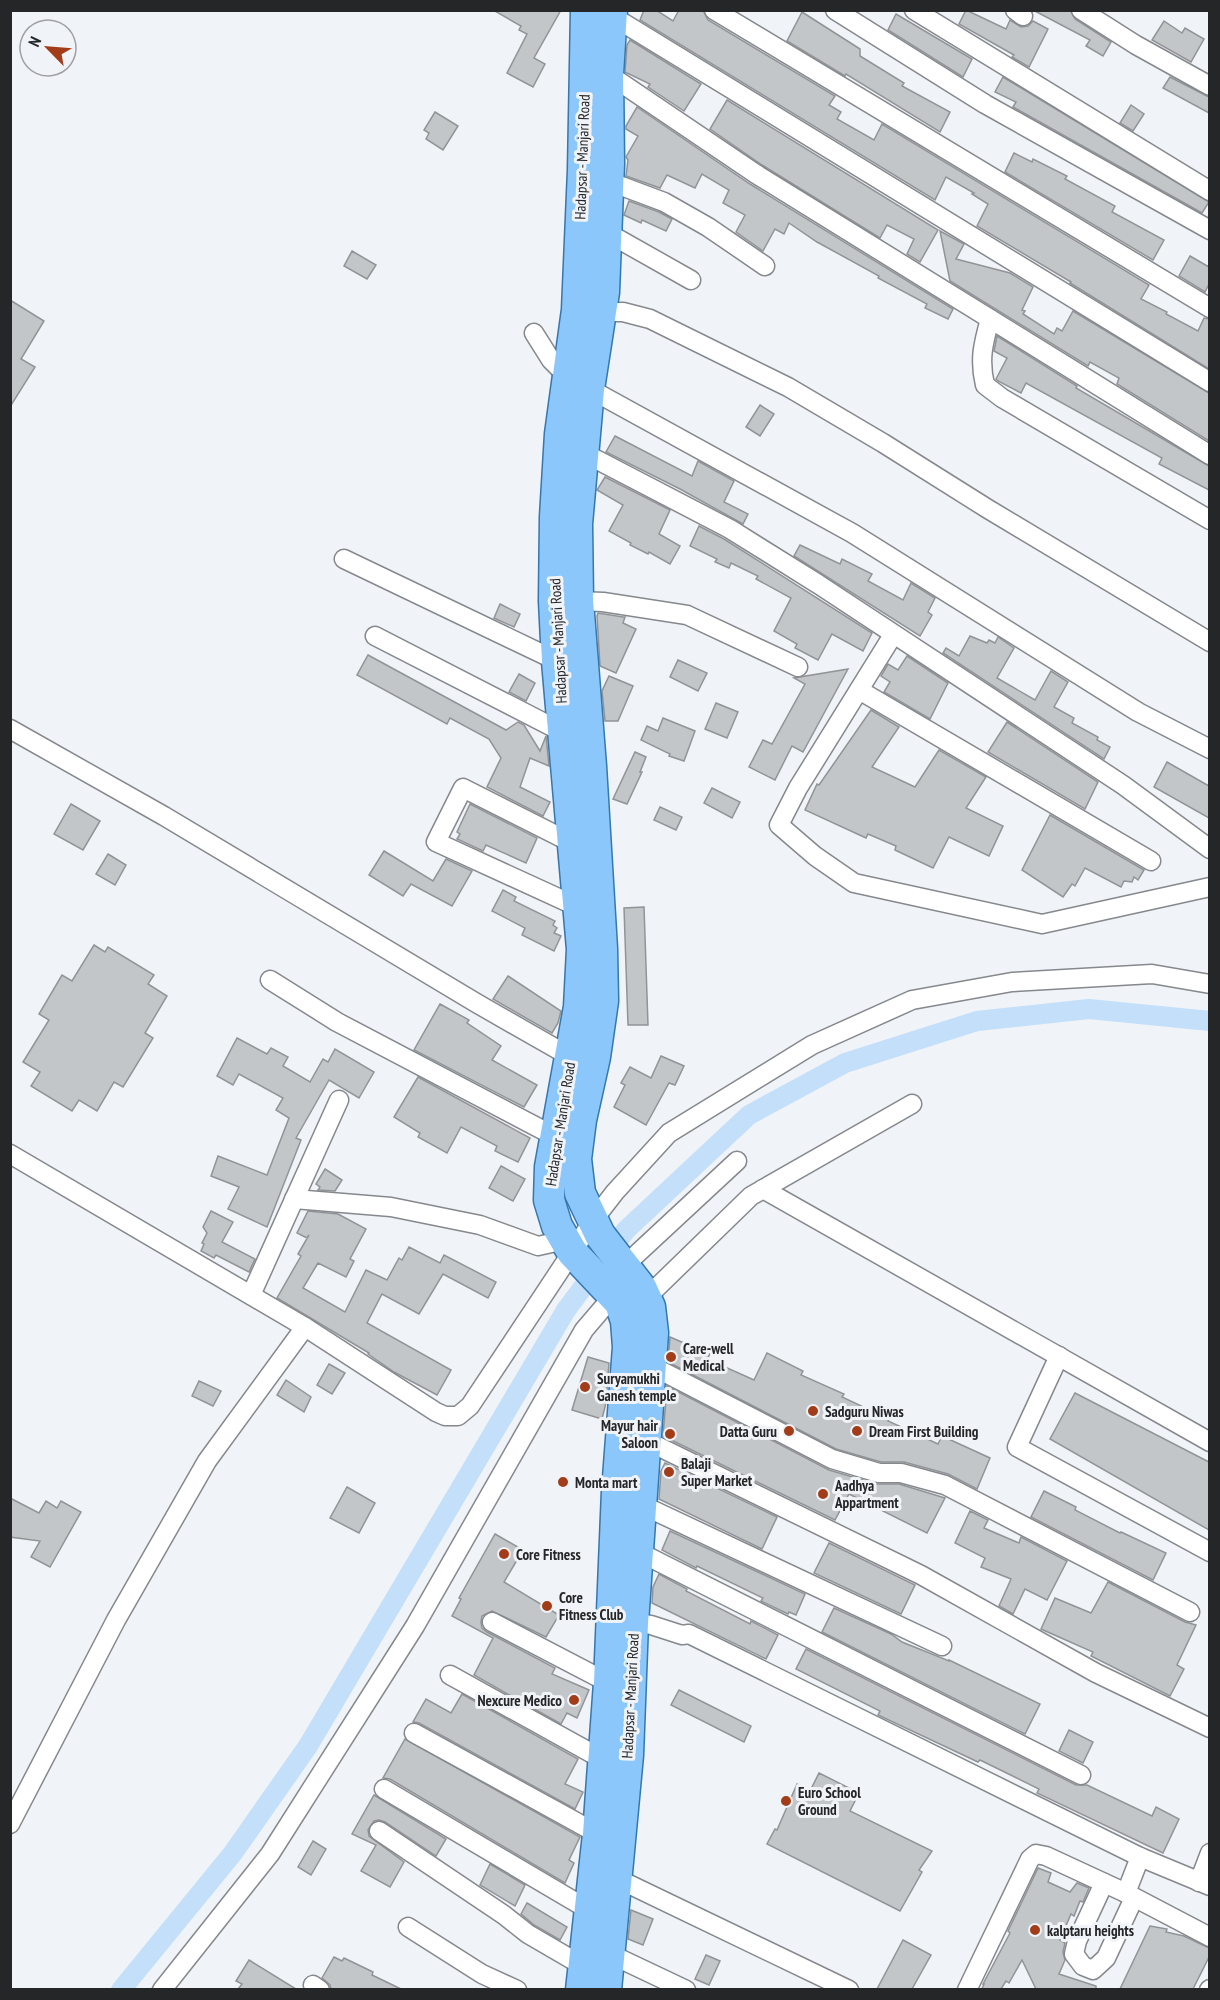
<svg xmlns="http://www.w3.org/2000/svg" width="1220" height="2000" font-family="'PT Sans Narrow',sans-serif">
<rect width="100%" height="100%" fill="#f0f3f7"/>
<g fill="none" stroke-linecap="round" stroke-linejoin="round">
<!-- canal -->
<path stroke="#c3dffa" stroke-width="20" d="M121,1990L233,1853L308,1746L566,1310L626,1230L749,1115L845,1063L977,1021L1089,1009L1210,1021"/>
</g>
<!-- building -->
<g fill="#c2c6c9" stroke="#919497" stroke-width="1.5">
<path d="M493,10H561L534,58L545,64L533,87L507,73L527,34L519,30L521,26Z"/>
<path d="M644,10H656L673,21L679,10H703L708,20L835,96L829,105L841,112L837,119L874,140L882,124L1149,285L1141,299L1167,312L1166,314L1198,331L1204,318L1209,319V369L1070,283L1071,282L977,226L988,204L972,194L974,193L946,177L935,200L640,20Z"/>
<path d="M966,10L1006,29L1010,20L1021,27L1028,26L1033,21L1048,29L1029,67L1012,57L1014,55L959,24Z"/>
<path d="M1033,10H1070L1075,19L1111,42L1103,56L1086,46L1090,40Z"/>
<path d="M802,12L860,49V56L904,83L902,86L950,112L940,132L846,74L845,76L787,41Z"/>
<path d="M896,14L972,59L963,77L888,30Z"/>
<path d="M1164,21L1182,33L1185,28L1204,39L1191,62L1152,40Z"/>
<path d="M630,40L701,84L684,111L648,87L650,84L625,72L627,45Z"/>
<path d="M1003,77L1209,202L1202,213L1013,107L1016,102L995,92Z"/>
<path d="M1170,77L1209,97V113L1163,88Z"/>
<path d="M727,100L938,230L920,262L907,254L914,239L887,225L880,238L762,165L710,129Z"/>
<path d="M1131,105L1144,114L1133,131L1120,123Z"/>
<path d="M637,107L750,184L953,309L948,319L925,308L927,304L878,278L879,276L817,242L789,223L784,234L775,229L763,251L736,232L745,215L723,203L729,190L702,174L695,188L667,175L660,188L626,176L628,160L626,157L638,136L626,129V126Z"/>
<path d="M435,112L458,126L443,150L426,139L429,133L424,130Z"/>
<path d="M1014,153L1032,162L1033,159L1067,176L1065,179L1115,206L1112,212L1164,240L1153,260L1005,172Z"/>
<path d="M629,201L659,212L672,219L666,231L642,220L641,223L624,215Z"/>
<path d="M940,231L964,244L956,259L1010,273L1033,287L1022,310L1025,311L1023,314L1054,334L1057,328L1062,331L1073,311L1209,393V441L1117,384L1119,378L1090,362L1088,366L950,281Z"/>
<path d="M352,251L376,265L367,279L344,266Z"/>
<path d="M1190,256L1209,267V284L1205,292L1179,276Z"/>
<path d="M10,300L44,321L21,359L35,367L10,407Z"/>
<path d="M997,336L1077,386L1076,388L1209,466V490L1159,464L1162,458L1026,383L1021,393L998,381L996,379L1007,358L994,351Z"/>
<path d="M760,405L774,414L760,436L746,427Z"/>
<path d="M615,436L692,476L698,461L734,481L724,502L748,514L743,524L680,489L606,452Z"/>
<path d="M605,477L670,510L659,534L680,546L670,564L649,552L648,554L630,545L631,543L609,531L623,505L597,490Z"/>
<path d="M699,526L724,539L872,633L863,651L832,634L818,660L795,648L797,644L774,631L791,598L756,579L758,576L731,563L729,568L715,562L717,559L690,546Z"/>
<path d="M800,545L840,564L842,559L872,574L868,581L903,600L911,583L935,598L928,612L932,615L920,636L794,556Z"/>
<path d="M500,604L520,614L514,627L494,618Z"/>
<path d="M598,613L623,617H625L623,623L636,629L616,673L600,666L597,616Z"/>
<path d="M970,636L987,643L989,640L995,643L998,637L1014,648L997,678L1035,700L1051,671L1068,682L1054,707L1074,718L1072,723L1098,737L1097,740L1110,747L1104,759L943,653L946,648L959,656Z"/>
<path d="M368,655L506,730L518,722L524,725L540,751L546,736L549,766L530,758L520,787L550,802L543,816L487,787L501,758L489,739L450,718L447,724L357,675Z"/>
<path d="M907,656L948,683L930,719L884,692L890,682L881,676L888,664L898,670Z"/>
<path d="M678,660L707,673L698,691L670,677Z"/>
<path d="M848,669L803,752L792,746L775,780L749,767L763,740L772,744L805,684L794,678Z"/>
<path d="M519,674L535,683L526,701L509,692Z"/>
<path d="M609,676L633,686L618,721H605L602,691Z"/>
<path d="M716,703L738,712L727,738L705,729Z"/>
<path d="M871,710L899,727L872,767L915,787L939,750L986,777L966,808L1003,826L989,856L949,837L933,868L895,850L896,846L868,834L866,838L805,810L817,784L819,785Z"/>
<path d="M663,718L695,731L684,761L669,756L670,754L641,740L647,726L658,731Z"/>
<path d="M1007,722L1098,782L1085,809L988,752Z"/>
<path d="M635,752L646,757L640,772H642L627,804L613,799Z"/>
<path d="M1167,762L1209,786V818L1154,787Z"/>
<path d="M712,788L740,802L732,818L704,803Z"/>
<path d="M71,804L100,821L83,850L54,834Z"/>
<path d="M470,804L537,838L526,863L486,845L483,851L457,839L460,834L457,832Z"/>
<path d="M660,807L682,817L676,830L654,820Z"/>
<path d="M1050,815L1144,870L1138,880L1134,877L1132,882L1124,881L1121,887L1085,868L1075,886L1072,884L1063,897L1022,870Z"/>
<path d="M384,851L433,881L446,859L472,871L452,906L411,884L403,896L369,875Z"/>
<path d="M108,854L126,865L115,885L96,874Z"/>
<path d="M503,890L516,897L514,901L555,921L553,925L557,928L554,933L561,936L554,951L522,935L525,928L492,911Z"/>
<path d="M644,907L648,1025H628L624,908Z"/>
<path d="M94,945L105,952L108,947L154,975L148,984L167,996L145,1033L153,1038L123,1087L114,1082L97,1111L79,1100L72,1111L31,1086L40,1072L23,1062L49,1020L39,1014L62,975L72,981Z"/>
<path d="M508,976L561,1011L558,1023L552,1033L493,999Z"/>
<path d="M440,1004L469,1020L467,1023L501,1046L492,1060L537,1085L524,1107L414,1050Z"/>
<path d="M237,1038L267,1054L271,1048L288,1057L283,1066L310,1082L323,1059L328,1062L335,1049L374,1072L359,1098L329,1080L296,1138L301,1140L267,1227L228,1209L239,1187L211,1176L218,1156L267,1175L289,1118L276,1110L283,1098L239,1074L233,1085L217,1076Z"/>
<path d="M661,1056L684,1066L675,1085L669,1083L646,1125L614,1107L625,1085L621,1083L630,1067L651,1078Z"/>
<path d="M418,1077L530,1138L518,1162L495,1151L497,1146L461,1127L447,1153L418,1137L420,1133L394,1117Z"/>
<path d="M501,1166L525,1179L513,1201L489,1188Z"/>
<path d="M325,1169L342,1180L335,1191L318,1190L320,1187L316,1184Z"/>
<path d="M211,1211L233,1222L222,1242L255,1259L249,1272L216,1255L214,1258L201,1251L204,1244L202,1243L207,1233L203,1227Z"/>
<path d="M308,1211L338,1214L366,1229L350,1259L354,1261L346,1277L318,1263L303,1288L345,1312L366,1270L387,1280L399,1258L402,1260L409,1247L440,1263L444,1255L496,1282L488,1298L443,1274L419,1314L382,1294L367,1323L451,1370L437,1395L394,1372L368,1354L369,1353L277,1298L301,1256L298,1254L309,1235L307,1238L297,1233Z"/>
<path d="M670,1337L710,1354L707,1359L754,1380L767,1353L803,1371L801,1375L844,1394L842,1397L889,1419L888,1421L938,1444L942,1436L990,1458L977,1489L948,1474L904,1462H881L836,1449L668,1362Z"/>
<path d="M588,1357L609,1363L606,1403L602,1419L572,1410Z"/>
<path d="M329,1364L345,1373L332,1394L317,1385Z"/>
<path d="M286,1380L311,1397L304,1412L277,1395Z"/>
<path d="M199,1381L221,1391L213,1406L192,1396Z"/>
<path d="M667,1386L829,1470L876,1484H899L945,1498L927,1533L849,1494L835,1520L663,1436Z"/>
<path d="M1075,1393L1209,1462V1530L1050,1439Z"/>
<path d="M665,1463L777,1517L762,1549L659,1499L661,1471Z"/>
<path d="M347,1487L375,1503L359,1533L330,1518Z"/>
<path d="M1044,1491L1076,1507L1075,1510L1120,1533L1121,1532L1166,1553L1153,1580L1031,1517Z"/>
<path d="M10,1498L39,1513L46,1501L57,1508L61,1501L81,1512L50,1567L31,1557L40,1541L10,1537Z"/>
<path d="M970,1511L988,1520L984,1528L1019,1543L1021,1537L1067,1561L1047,1600L1025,1589L1013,1614L999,1606L1011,1579L981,1567L985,1558L955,1543Z"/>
<path d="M670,1531L805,1594L796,1615L789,1612L788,1614L761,1601L763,1598L697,1566L696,1568L662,1550Z"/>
<path d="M495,1534L523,1550L504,1582L559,1615L546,1637L492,1611L482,1616L481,1622L482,1628L487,1632L555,1668L552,1674L589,1690L577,1718L567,1713L561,1724L474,1675L493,1638L452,1616L461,1599L459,1598Z"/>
<path d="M829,1543L915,1585L901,1614L814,1573Z"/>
<path d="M659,1574L687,1589L686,1591L750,1624L751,1621L778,1635L766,1659L652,1603L653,1587Z"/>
<path d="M1108,1582L1185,1622L1196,1625L1177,1665L1184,1669L1170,1696L1091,1656L1093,1652L1041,1629L1055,1598L1091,1613Z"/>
<path d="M834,1608L891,1634L902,1642L949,1661V1660L1040,1704L1025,1734L822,1632Z"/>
<path d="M806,1649L1076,1785H1087L1152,1816L1156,1807L1179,1819L1163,1853L1037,1793L1039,1789L980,1760L978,1762L878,1715L880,1711L796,1669Z"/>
<path d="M679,1690L751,1726L744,1742L671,1705Z"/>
<path d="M462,1694L578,1759L565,1784L583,1792L575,1809L419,1723L413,1722L426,1699L451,1713Z"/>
<path d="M1069,1730L1093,1742L1083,1763L1059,1751Z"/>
<path d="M405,1739L580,1837L569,1860L574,1863L565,1883L390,1779L383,1778Z"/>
<path d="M819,1773L859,1793L850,1811L932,1851L919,1870L922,1872L900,1911L767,1844L775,1829L777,1830L797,1784L810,1791Z"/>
<path d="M374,1795L446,1839L436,1856L385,1822L379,1820L374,1821L368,1830L369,1836L404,1862L390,1887L361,1871L376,1845L352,1834Z"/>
<path d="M313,1841L326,1849L311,1875L298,1867Z"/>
<path d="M490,1864L525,1885L515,1906L480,1885Z"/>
<path d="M1038,1868L1051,1873L1048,1882L1070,1892L1077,1883L1089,1888L1083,1902L1080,1901L1074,1916L1071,1914L1060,1940L1065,1943L1063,1952L1065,1960L1059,1974L1096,1986V1989H1036L1022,1960L1009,1983L1006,1981L1001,1989H982L984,1984H983L1010,1933L1008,1931Z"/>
<path d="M527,1903L567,1927L560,1940L534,1925L521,1914Z"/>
<path d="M631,1910L653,1919L643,1945L628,1939Z"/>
<path d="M1150,1926L1167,1929L1166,1932L1184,1936L1209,1948V1957L1193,1989H1120Z"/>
<path d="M903,1940L931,1955L912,1989H877Z"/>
<path d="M706,1955L720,1961L709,1985L695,1979Z"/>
<path d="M334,1957L342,1961L344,1958L373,1972L372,1975L401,1989H331L330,1985L322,1978Z"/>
<path d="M249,1960L296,1989H238L242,1984L236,1981Z"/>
</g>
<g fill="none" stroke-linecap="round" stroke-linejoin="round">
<defs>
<g id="minor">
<path d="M714,10L1210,308"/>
<path d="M835,10L985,104L1210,230"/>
<path d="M914,10L1210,191"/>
<path d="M1015,10L1023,16"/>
<path d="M1081,10L1136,45L1210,86"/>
<path d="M612,16L1210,382"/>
<path d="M608,74L756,174L1210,455"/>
<path d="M608,181L664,202L708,227L765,266"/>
<path d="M606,232L691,280"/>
<path d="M591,312H623L650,319L788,387L883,443L988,509L1210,642"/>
<path d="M990,319C983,344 979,360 985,385L1002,398L1210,520"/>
<path d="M534,333L551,360L568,377L852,533L1138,712L1210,749"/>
<path d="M584,453L730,529L818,584L1123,785L1210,849"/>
<path d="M344,559L557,661L565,662"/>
<path d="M578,601L603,602L687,615L798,667"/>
<path d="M893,635L798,788L779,825L815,856L854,883L1042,924L1210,887"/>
<path d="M375,636L568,735"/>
<path d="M859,690L1151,861"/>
<path d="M10,729L164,816L478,1004L576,1060"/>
<path d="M572,843L463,788L436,842L578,907"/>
<path d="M270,980L337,1022L556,1137"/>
<path d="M10,1154L305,1327L436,1412L445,1416H458L470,1406L594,1219L615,1192L669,1133L812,1045L912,1000L1012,982L1152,974L1210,984"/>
<path d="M763,1189L1210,1442"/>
<path d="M294,1199L391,1207L480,1225L538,1246L565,1240"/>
<path d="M625,1265L737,1161"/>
<path d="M251,1295L339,1100"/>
<path d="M646,1298L751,1196L912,1104"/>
<path d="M1059,1356L1017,1447L1210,1552"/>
<path d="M652,1366L832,1459L879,1473H901L945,1485L1190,1612"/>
<path d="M647,1441L921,1575L1096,1673L1210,1728"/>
<path d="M642,1505L942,1646"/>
<path d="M639,1552L1081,1775"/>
<path d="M624,1620L651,1625L682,1635L689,1634L1140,1857L1210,1886"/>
<path d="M492,1622L609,1683"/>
<path d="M450,1675L602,1759L610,1760"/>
<path d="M414,1733L598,1834"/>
<path d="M384,1789L589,1910"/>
<path d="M10,1824L116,1620L207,1461L305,1327"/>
<path d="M379,1831L504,1915L528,1934L583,1966"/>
<path d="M616,1878L849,1990"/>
<path d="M1199,1882L1210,1853"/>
<path d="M1104,1883L1077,1941L1074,1954L1083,1966L1093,1970L1106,1958L1134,1898"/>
<path d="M1126,1893L1140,1857"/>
<path d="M408,1927L482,1974L517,1990"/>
<path d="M610,1954L686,1990"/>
<path d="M313,1985L320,1990"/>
<path d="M162,1990L270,1854L415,1626L584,1330L613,1296"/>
<path d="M967,1990L1030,1859L1036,1854L1046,1856L1126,1893L1210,1937"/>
<path d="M1209,1990L1210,1989"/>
</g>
<g id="primary">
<path d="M581,1990L598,1834L609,1683L617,1491L628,1347L626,1321L620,1303L572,1252L557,1226L549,1200L550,1167L579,1007L582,949L557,661L554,601L555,517L560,434L577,310L583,170L586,10"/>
<path d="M606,1990L628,1755L633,1623L653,1333L650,1307L642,1289L600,1235L580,1193L576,1159L581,1120L595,1057L603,1001L602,949L591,766L578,601L577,524L589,389L604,292L609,164L608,74L612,10"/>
</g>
</defs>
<!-- minor casing -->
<use href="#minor" stroke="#85888c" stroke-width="21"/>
<!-- primary casing -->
<use href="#primary" stroke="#3577af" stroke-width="33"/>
<!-- minor -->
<use href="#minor" stroke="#fff" stroke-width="18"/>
<!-- primary -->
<use href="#primary" stroke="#8bc7fb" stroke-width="30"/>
</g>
<!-- markers -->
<g fill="#a33c19" stroke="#f0f3f7" stroke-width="2">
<circle cx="671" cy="1357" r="6"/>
<circle cx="585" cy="1387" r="6"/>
<circle cx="813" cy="1411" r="6"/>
<circle cx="789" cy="1431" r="6"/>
<circle cx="857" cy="1431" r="6"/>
<circle cx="670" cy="1434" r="6"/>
<circle cx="669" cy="1472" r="6"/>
<circle cx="563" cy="1482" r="6"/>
<circle cx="823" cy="1494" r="6"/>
<circle cx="504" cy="1554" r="6"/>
<circle cx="547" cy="1606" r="6"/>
<circle cx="574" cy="1700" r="6"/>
<circle cx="786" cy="1801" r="6"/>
<circle cx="1035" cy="1930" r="6"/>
</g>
<g text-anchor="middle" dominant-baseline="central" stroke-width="6" stroke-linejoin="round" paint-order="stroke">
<!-- street labels -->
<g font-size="15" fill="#252628" stroke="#f0f3f7">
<text transform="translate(582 157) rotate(-88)">Hadapsar - Manjari Road</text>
<text transform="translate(558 641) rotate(-93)">Hadapsar - Manjari Road</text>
<text transform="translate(560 1124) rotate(-81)">Hadapsar - Manjari Road</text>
<text transform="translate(630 1696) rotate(-87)">Hadapsar - Manjari Road</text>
</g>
<!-- poi labels -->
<g font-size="15" font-weight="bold" fill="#252628" stroke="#f0f3f7" text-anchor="start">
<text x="683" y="1348">Care-well<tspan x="683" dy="17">Medical</tspan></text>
<text x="597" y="1378">Suryamukhi<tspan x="597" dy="17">Ganesh temple</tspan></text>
<text x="825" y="1411">Sadguru Niwas</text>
<text x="658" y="1425" text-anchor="end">Mayur hair<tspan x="658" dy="17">Saloon</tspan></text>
<text x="777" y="1431" text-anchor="end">Datta Guru</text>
<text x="869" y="1431">Dream First Building</text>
<text x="681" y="1463">Balaji<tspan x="681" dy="17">Super Market</tspan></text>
<text x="575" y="1482">Monta mart</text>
<text x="835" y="1485">Aadhya<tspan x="835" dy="17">Appartment</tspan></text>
<text x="516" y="1554">Core Fitness</text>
<text x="559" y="1597">Core<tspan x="559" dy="17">Fitness Club</tspan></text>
<text x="562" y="1700" text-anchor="end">Nexcure Medico</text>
<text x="798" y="1792">Euro School<tspan x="798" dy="17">Ground</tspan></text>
<text x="1047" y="1930">kalptaru heights</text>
</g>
</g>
<!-- border -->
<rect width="1220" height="2000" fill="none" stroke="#252628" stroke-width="24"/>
<!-- north arrow -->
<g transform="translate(48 48) rotate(295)"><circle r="28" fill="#f0f3f7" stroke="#9fa1a4" stroke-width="1.5"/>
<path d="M0-4.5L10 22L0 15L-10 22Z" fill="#a33c19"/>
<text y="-9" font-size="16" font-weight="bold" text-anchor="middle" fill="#252628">N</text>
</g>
</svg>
